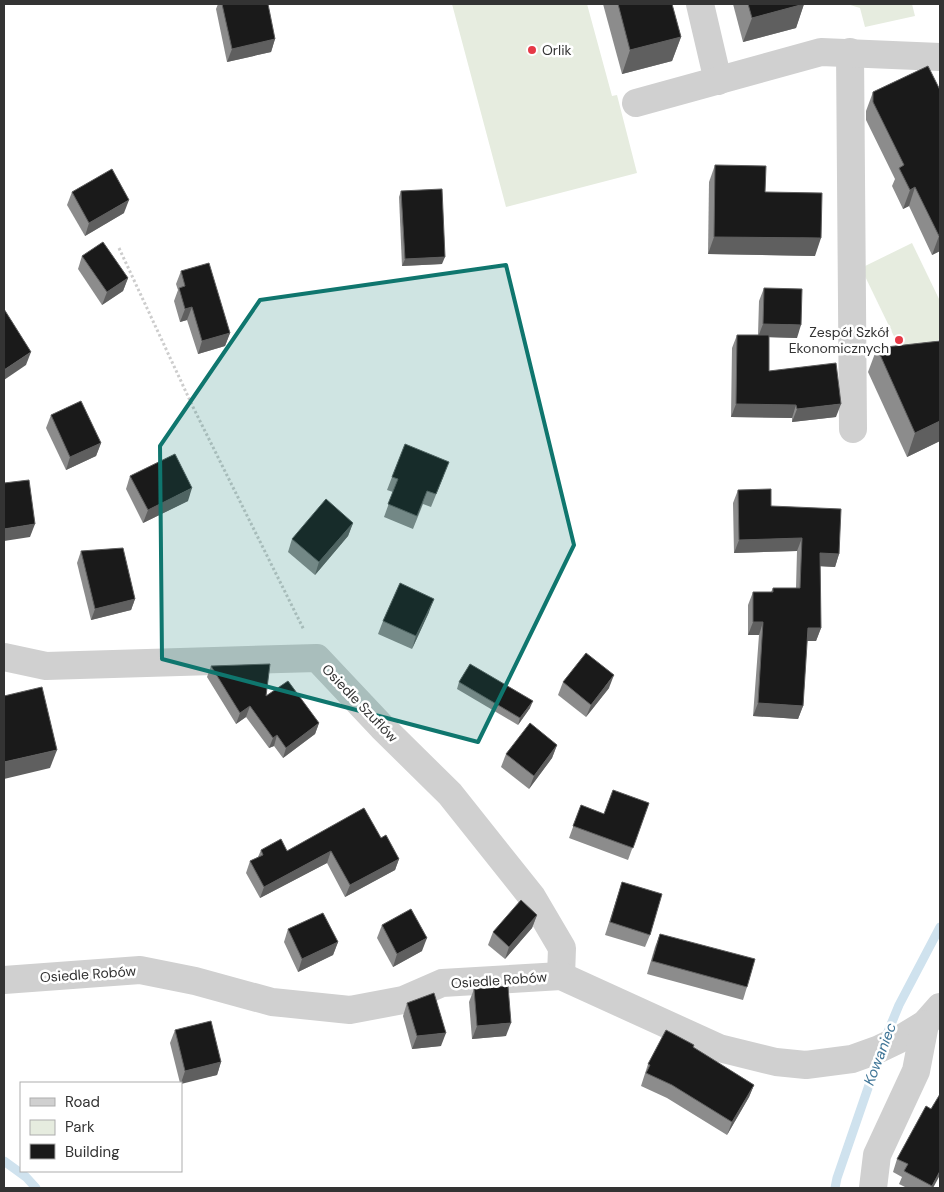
<svg xmlns="http://www.w3.org/2000/svg" width="944" height="1192" font-family="'DM Sans',sans-serif">
<rect width="100%" height="100%" fill="#fff"/>
<!-- green -->
<g fill="#e6ecdf">
<path d="M452,4H587L612,96L617,95L637,173L506,207Z"/>
<path d="M847,4H912L915,16L865,27L860,8Z"/>
<path d="M912,243L940,301V339L904,357L861,268Z"/>
</g>
<g fill="none" stroke-linecap="round" stroke-linejoin="round">
<!-- stream -->
<g stroke="#cfe2ee" stroke-width="9">
<path d="M885,1039L899,1005L940,927"/>
<path d="M4,1161L26,1177L36,1188"/>
<path d="M835,1188L837,1178L879,1056"/>
</g>
<!-- path -->
<path stroke="#cdcdcd" stroke-width="3" stroke-dasharray="2.5 2.5" stroke-linecap="butt" d="M119,248L193,407L304,630"/>
<!-- minor -->
<g stroke="#d0d0d0" stroke-width="28">
<path d="M700,4L718,81"/>
<path d="M850,52L853,429"/>
<path d="M636,103L821,52L940,57"/>
<path d="M4,657L46,666L317,658L382,727L450,794L532,897L562,948L561,976"/>
<path d="M4,980L140,970L195,981L272,1002L350,1010L403,1000L442,983L561,976L719,1048L776,1062L806,1065L852,1059L877,1050L902,1038L925,1024L940,1007"/>
<path d="M873,1188L877,1155L916,1071L925,1024"/>
</g>
</g>
<!-- wall -->
<g fill="#8c8c8c">
<path d="M218,4H222L275,39L271,52L227,62L216,9Z"/>
<path d="M603,4H672L681,37L672,61L622,74Z"/>
<path d="M733,4H804L796,28L743,42Z"/>
<path d="M928,66L940,251L932,255L909,206L903,209L892,186L895,179L866,120V111L873,92Z"/>
<path d="M715,165L765,192L815,256L708,254L709,182Z"/>
<path d="M401,191L442,264L402,266L399,197Z"/>
<path d="M72,192L124,213L85,236L67,205Z"/>
<path d="M82,256L128,278L123,291L102,305L78,269Z"/>
<path d="M181,271L230,333L225,346L198,354L187,320L180,322L174,301L178,290L176,284Z"/>
<path d="M764,288L797,338L769,337V371L836,417L792,422V418L731,417L732,348L737,335H758L759,301Z"/>
<path d="M940,341V441L907,457L868,372L877,348Z"/>
<path d="M51,415L101,443L96,456L66,470L46,428Z"/>
<path d="M444,475L431,507L423,504L413,529L384,517L393,492L387,490L392,477Z"/>
<path d="M130,476L188,501L143,523L126,489Z"/>
<path d="M738,490L771,506L839,554L835,567L820,566L821,628L816,641H807L803,706L798,719L753,716L759,635H748V605L753,592H771L773,588H796L797,551L734,553L733,503Z"/>
<path d="M353,523L348,536L315,575L288,552L292,539Z"/>
<path d="M81,551L135,599L131,610L91,620L77,563Z"/>
<path d="M429,612L412,649L378,634L383,621Z"/>
<path d="M211,666L266,696L319,723L315,734L283,758L274,746L269,748L246,717L236,724L207,677Z"/>
<path d="M459,682L530,708L518,725L457,689Z"/>
<path d="M563,682L609,688L586,717L558,695Z"/>
<path d="M557,745L552,758L529,789L501,767L506,754Z"/>
<path d="M649,803L628,860L569,838L581,805L604,814Z"/>
<path d="M381,838L399,859L395,870L345,897L327,863L260,898L246,873L250,861L258,857L261,850L287,851Z"/>
<path d="M622,882L650,935L645,947L605,935Z"/>
<path d="M537,915L532,928L505,959L488,945L493,932Z"/>
<path d="M382,925L422,951L393,967L377,938Z"/>
<path d="M288,929L338,942L333,955L298,972L284,942Z"/>
<path d="M660,934L747,987L743,1000L647,974L655,947Z"/>
<path d="M474,989L506,1036L472,1039L469,1002Z"/>
<path d="M407,1003L441,1046L412,1049L403,1016Z"/>
<path d="M175,1030L221,1062L217,1075L180,1083L170,1043Z"/>
<path d="M693,1048L754,1085L749,1097L727,1135L667,1098L641,1086L648,1064Z"/>
<path d="M926,1106L933,1188H907L899,1184L902,1177L893,1172L897,1159Z"/>
</g>
<!-- shaded-wall -->
<g fill="#5f5f5f">
<path d="M804,4L796,28L743,42L752,18Z"/>
<path d="M681,37L672,61L622,74L630,50Z"/>
<path d="M275,39L271,52L227,62L232,49Z"/>
<path d="M915,187L909,206L903,209L910,190Z"/>
<path d="M129,200L124,213L85,236L89,223Z"/>
<path d="M939,236H940V251L932,255Z"/>
<path d="M714,237L821,238L815,256L708,254Z"/>
<path d="M445,257L442,264L402,266L405,259Z"/>
<path d="M128,278L123,291L102,305L107,292Z"/>
<path d="M192,307L187,320L180,322L185,309Z"/>
<path d="M763,324L801,325L797,338L758,337Z"/>
<path d="M230,333L225,346L198,354L202,341Z"/>
<path d="M31,352L26,365L4,380V370Z"/>
<path d="M736,404L796,405L792,418L731,417Z"/>
<path d="M841,404L836,417L792,422L797,409Z"/>
<path d="M940,421V441L907,457L915,433Z"/>
<path d="M101,443L96,456L66,470L70,457Z"/>
<path d="M192,488L188,501L143,523L148,510Z"/>
<path d="M353,523L348,536L315,575L319,562Z"/>
<path d="M35,524L30,537L4,541V529Z"/>
<path d="M802,538L797,551L734,553L739,540Z"/>
<path d="M820,553L839,554L835,567L816,566Z"/>
<path d="M135,599L131,610L91,620L95,609Z"/>
<path d="M434,599L429,612L412,649L416,636Z"/>
<path d="M753,622H763L759,635H748Z"/>
<path d="M808,628H821L816,641H803Z"/>
<path d="M614,675L609,688L586,717L591,705Z"/>
<path d="M533,701L530,708L518,725L520,718Z"/>
<path d="M758,703L803,706L798,719L753,716Z"/>
<path d="M250,706L246,717L236,724L240,713Z"/>
<path d="M319,723L315,734L283,758L286,748Z"/>
<path d="M277,735L274,746L269,748L273,738Z"/>
<path d="M557,745L552,758L529,789L534,776Z"/>
<path d="M57,750L50,768L4,779V762Z"/>
<path d="M331,851L327,863L260,898L264,887Z"/>
<path d="M399,859L395,870L345,897L350,885Z"/>
<path d="M537,915L532,928L505,959L509,947Z"/>
<path d="M427,938L422,951L393,967L397,954Z"/>
<path d="M338,942L333,955L298,972L302,959Z"/>
<path d="M511,1023L506,1036L472,1039L477,1026Z"/>
<path d="M446,1033L441,1046L412,1049L417,1036Z"/>
<path d="M221,1062L217,1075L181,1084V1083L185,1071Z"/>
<path d="M754,1085L749,1097L727,1135L732,1122Z"/>
<path d="M940,1171V1175L933,1188H931Z"/>
</g>
<!-- building -->
<g fill="#1a1a1a" stroke="#5f5f5f">
<path d="M222,4H268L275,39L232,49Z"/>
<path d="M618,4H672L681,37L630,50Z"/>
<path d="M748,4H804L752,18Z"/>
<path d="M928,66L940,90V236H939L915,187L910,190L899,168L904,165L873,102V92Z"/>
<path d="M715,165L766,166L765,192L822,193L821,238L714,237Z"/>
<path d="M112,169L129,200L89,223L72,192Z"/>
<path d="M442,189L445,257L405,259L401,191Z"/>
<path d="M103,242L128,278L107,292L82,256Z"/>
<path d="M209,263L230,333L202,341L192,307L185,309L179,288L185,286L181,271Z"/>
<path d="M764,288L802,289L801,325L763,324Z"/>
<path d="M4,309L31,352L4,370Z"/>
<path d="M737,335H769V371L836,363L841,404L797,409L796,405L736,404Z"/>
<path d="M940,341V421L915,433L877,348Z"/>
<path d="M81,401L101,443L70,457L51,415Z"/>
<path d="M405,444L449,462L436,494L427,491L417,516L388,504L398,479L392,477Z"/>
<path d="M175,454L192,488L148,510L130,476Z"/>
<path d="M29,480L35,524L4,529V483Z"/>
<path d="M771,489V506L841,509L839,554L820,553L821,628H808L803,706L758,703L763,622H753V592H773V588H800L802,538L739,540L738,490Z"/>
<path d="M326,499L353,523L319,562L292,539Z"/>
<path d="M123,548L135,599L95,609L81,551Z"/>
<path d="M400,583L434,599L416,636L383,621Z"/>
<path d="M586,653L614,675L591,705L563,682Z"/>
<path d="M270,664L266,696L288,681L319,723L286,748L277,735L273,738L250,706L240,713L211,666Z"/>
<path d="M470,664L533,701L520,718L459,682Z"/>
<path d="M42,687L57,750L4,762V696Z"/>
<path d="M530,723L557,745L534,776L506,754Z"/>
<path d="M613,790L649,803L633,848L573,826L581,805L604,814Z"/>
<path d="M364,808L381,838L386,835L399,859L350,885L331,851L264,887L250,861L263,855L261,850L281,839L287,851Z"/>
<path d="M622,882L662,894L650,935L610,922Z"/>
<path d="M521,900L537,915L509,947L493,932Z"/>
<path d="M411,909L427,938L397,954L382,925Z"/>
<path d="M323,913L338,942L302,959L288,929Z"/>
<path d="M660,934L755,959L747,987L652,961Z"/>
<path d="M508,986L511,1023L477,1026L474,989Z"/>
<path d="M434,993L446,1033L417,1036L407,1003Z"/>
<path d="M211,1021L221,1062L185,1071L175,1030Z"/>
<path d="M666,1030L694,1045L693,1047L754,1085L732,1122L672,1085L646,1073L650,1065L648,1064Z"/>
<path d="M940,1094V1171L932,1186L904,1171L908,1164L897,1159L926,1106L931,1109Z"/>
</g>
<!-- marked area -->
<path fill="#0f766e" fill-opacity="0.2" stroke="#0f766e" stroke-width="4" stroke-linejoin="round" d="M506,265L574,545L478,742L162,659L160,446L260,300Z"/>
<!-- markers -->
<g fill="#e63946" stroke="#fff" stroke-width="2">
<circle cx="532" cy="50" r="5"/>
<circle cx="899" cy="340" r="5"/>
</g>
<g text-anchor="middle" dominant-baseline="central" stroke-width="5" stroke-linejoin="round" paint-order="stroke">
<!-- poi labels -->
<g font-size="14" fill="#333" stroke="#fff" text-anchor="start">
<text x="542" y="50">Orlik</text>
<text x="889" y="332" text-anchor="end">Zespół Szkół<tspan x="889" dy="16">Ekonomicznych</tspan></text>
</g>
<!-- street labels -->
<g font-size="14" fill="#333" stroke="#fff">
<text transform="translate(360 703) rotate(46)">Osiedle Szuflów</text>
<text transform="translate(88 974) rotate(-4)">Osiedle Robów</text>
<text transform="translate(499 980) rotate(-4)">Osiedle Robów</text>
</g>
<!-- water labels -->
<g font-size="15" font-style="italic" fill="#3f7597" stroke="#fff">
<text transform="translate(880 1054) rotate(-69)">Kowaniec</text>
</g>
</g>
<!-- border -->
<rect width="944" height="1192" fill="none" stroke="#333333" stroke-width="10"/>
<!-- legend -->
<rect x="20" y="1082" width="162" height="90" fill="#ffffff" stroke="#adadad"/>
<rect x="30" y="1098" width="25" height="8" fill="#d0d0d0" stroke="#adadad"/>
<text x="65" y="1107" font-size="15" fill="#333333">Road</text>
<rect x="30" y="1120" width="25" height="15" fill="#e6ecdf" stroke="#adadad"/>
<text x="65" y="1132" font-size="15" fill="#333333">Park</text>
<rect x="30" y="1144" width="25" height="15" fill="#1a1a1a" stroke="#adadad"/>
<text x="65" y="1157" font-size="15" fill="#333333">Building</text>
</svg>
